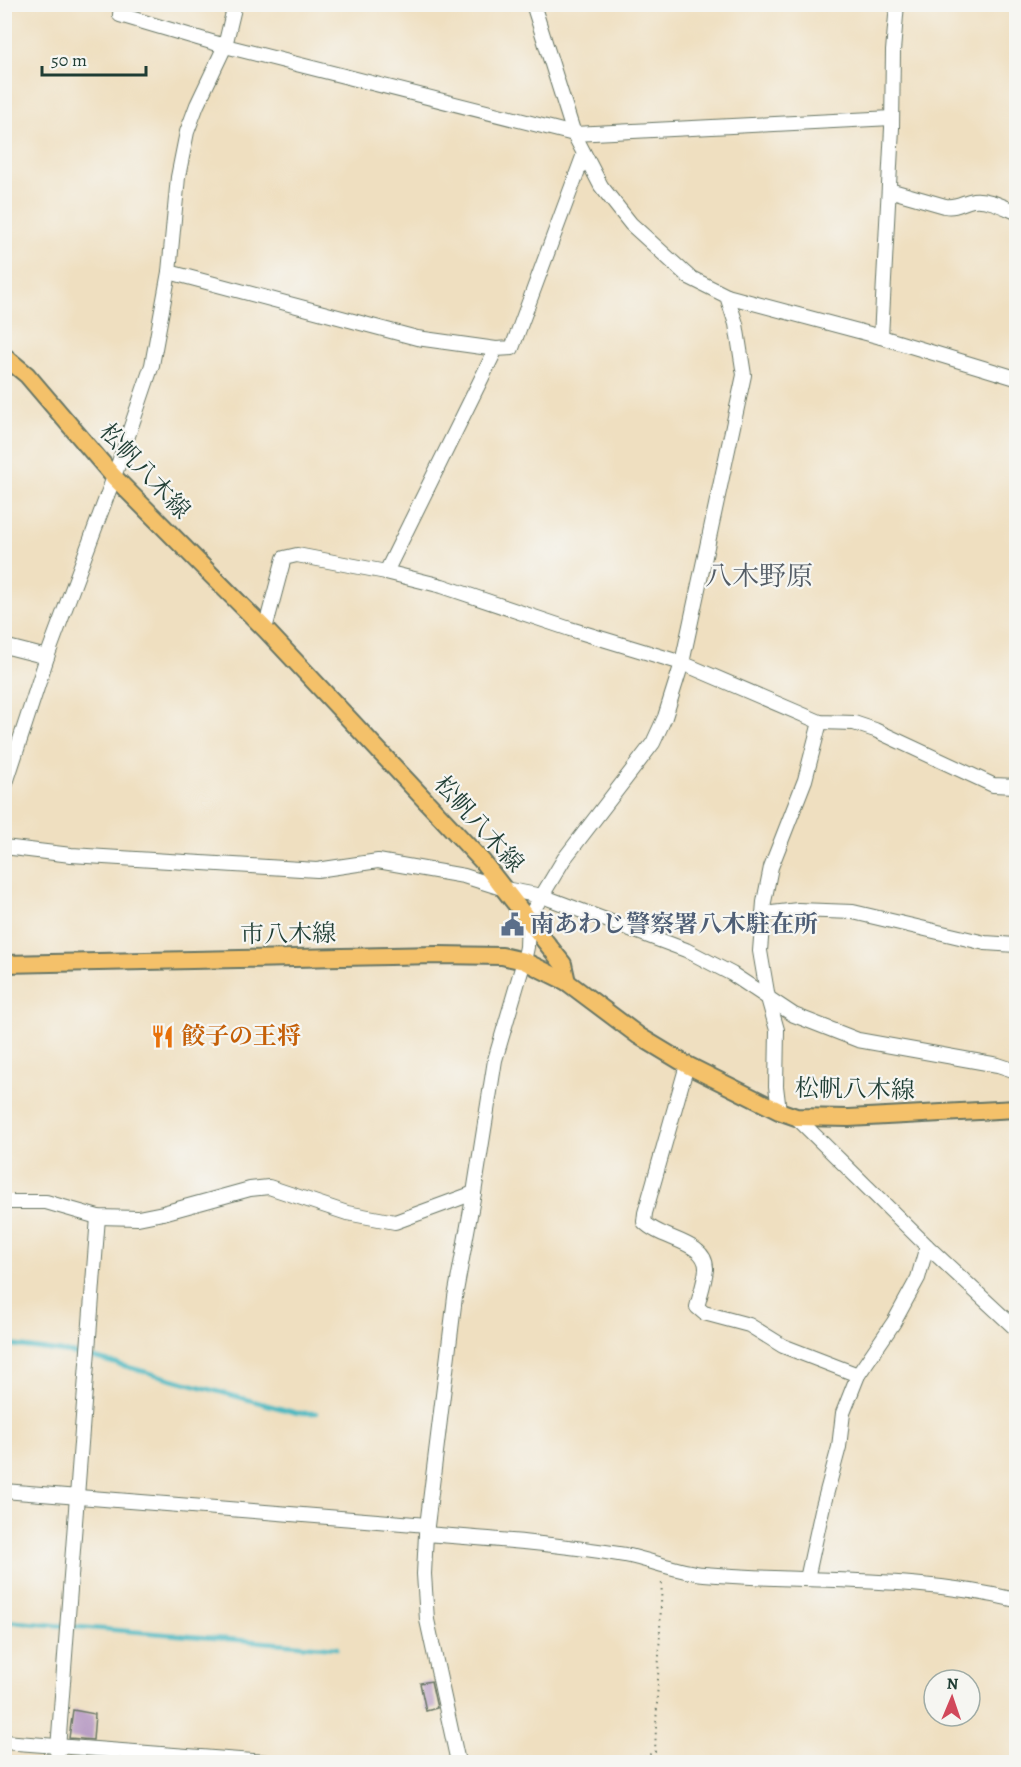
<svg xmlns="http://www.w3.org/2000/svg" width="1021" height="1767" font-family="Alegreya,'Noto Serif JP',serif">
<rect width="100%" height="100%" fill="#f6f6f2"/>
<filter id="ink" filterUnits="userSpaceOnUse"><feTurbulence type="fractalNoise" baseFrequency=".0167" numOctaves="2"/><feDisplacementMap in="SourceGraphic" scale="12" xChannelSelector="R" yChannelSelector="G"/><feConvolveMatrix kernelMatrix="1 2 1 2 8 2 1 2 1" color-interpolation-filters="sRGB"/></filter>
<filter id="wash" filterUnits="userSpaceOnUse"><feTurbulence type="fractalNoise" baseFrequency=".008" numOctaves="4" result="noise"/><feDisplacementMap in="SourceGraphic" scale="24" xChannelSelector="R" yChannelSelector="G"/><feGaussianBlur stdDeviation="1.35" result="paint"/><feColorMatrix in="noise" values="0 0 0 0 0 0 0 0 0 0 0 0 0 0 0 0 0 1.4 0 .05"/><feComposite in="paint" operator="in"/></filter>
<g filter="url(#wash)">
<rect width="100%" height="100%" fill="#efdfc0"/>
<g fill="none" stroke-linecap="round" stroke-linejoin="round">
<!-- stream -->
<g stroke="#49b8c1" stroke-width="4.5">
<path d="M4,1344L84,1355L297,1413H316"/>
<path d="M4,1621L337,1648"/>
</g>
</g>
<g id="blocks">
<!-- building -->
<g fill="#b699c2">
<path d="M431,1681L437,1708L426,1711L420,1683Z"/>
<path d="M73,1710L95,1714L93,1740L69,1738Z"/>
</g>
</g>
</g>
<g filter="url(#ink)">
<use href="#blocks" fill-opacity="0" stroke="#687665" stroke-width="1.5"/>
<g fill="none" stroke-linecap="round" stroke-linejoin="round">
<defs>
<g id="minor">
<path d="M121,4L120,15L225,46L574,134L892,118"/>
<path d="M889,190L945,206C956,208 963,202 973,200C987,198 1004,207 1016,212"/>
<path d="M169,272L417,338L496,349"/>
<path d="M727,296L881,337L1016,378"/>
<path d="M881,337L892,128L893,51L897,4"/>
<path d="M386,572L496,349L512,348L584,154"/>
<path d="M265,629L284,558L297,555L386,572L442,586L570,629L682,663L820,722L854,723L875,730L993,785L1016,786"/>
<path d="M4,646L47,657"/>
<path d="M4,789L47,657L114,477L152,365L169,272L178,177L187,132L197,105L225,46L235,4"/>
<path d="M4,847L71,855L317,870L378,861L464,876L505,889L542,896L686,950L732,974L794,1015L858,1040L998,1065L1016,1071"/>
<path d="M763,914L798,910L853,912L985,943L1016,945"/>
<path d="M687,1065L645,1213L644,1222C661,1240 707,1241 706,1269C705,1281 700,1295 697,1307L704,1313L749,1325L783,1346L858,1375"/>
<path d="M779,1111L776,1086L777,1030L768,998L760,951L764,902L771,867L805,780L820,722"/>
<path d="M796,1117L927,1246L1016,1329"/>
<path d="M4,1202H46L98,1217L138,1218L163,1213L250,1189L269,1187L347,1213L395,1222L474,1193"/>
<path d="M4,1491L427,1525"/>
<path d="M426,1534C492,1539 559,1544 625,1555C651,1560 677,1572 704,1574C808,1583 914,1575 1016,1600"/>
<path d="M807,1579L822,1510L839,1447L843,1413L858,1375L894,1322L918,1278L927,1246"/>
<path d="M4,1742L267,1762"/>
<path d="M57,1762L98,1217"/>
<path d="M458,1762L427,1620L424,1574L426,1534L455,1297L474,1193L495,1060L524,961L527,947L528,919L564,859L653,743L665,717L682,663L744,375L736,324L727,296L689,277L631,224L601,186L574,134L533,4"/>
</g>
<g id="major">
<path d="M4,356L27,375L114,477L265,629L482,861L563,964L567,982"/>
<path d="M4,964L437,955L502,956L524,961L567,982L639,1036L687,1065L779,1111L796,1117L849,1118L1016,1109"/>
</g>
</defs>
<!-- minor casing -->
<use href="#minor" stroke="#687665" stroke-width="16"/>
<!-- major casing -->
<use href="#major" stroke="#687665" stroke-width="20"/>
<!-- path -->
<path stroke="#687665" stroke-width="2" stroke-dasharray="1.5 4.5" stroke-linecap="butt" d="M642,1762V1758L655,1752L662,1580"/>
<!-- minor -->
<use href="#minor" stroke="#fff" stroke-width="14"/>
<!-- major -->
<use href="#major" stroke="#f4c16a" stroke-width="16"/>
</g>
</g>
<!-- icons -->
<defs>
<symbol id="civic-bare" viewBox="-9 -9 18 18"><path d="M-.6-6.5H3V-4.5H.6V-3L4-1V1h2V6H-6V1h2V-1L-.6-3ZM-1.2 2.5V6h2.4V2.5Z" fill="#5c6f8a" stroke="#f6f6f2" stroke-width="2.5" paint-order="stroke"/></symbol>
<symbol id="restaurant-bare" viewBox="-9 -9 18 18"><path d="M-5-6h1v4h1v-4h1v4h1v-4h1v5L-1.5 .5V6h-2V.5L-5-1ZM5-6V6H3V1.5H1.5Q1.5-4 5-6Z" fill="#e8710a" stroke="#f6f6f2" stroke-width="2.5" paint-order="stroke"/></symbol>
</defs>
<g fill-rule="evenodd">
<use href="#civic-bare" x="496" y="908" width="33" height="33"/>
<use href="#restaurant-bare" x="146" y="1020" width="33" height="33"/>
</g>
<g text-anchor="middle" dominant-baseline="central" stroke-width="4.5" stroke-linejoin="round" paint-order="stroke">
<!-- street labels -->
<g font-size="24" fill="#1f3d34" stroke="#f6f6f2">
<text transform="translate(145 471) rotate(47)">松帆八木線</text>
<text transform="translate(479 824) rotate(48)">松帆八木線</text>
<text transform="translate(288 934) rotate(-1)">市八木線</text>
<text transform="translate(855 1089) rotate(1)">松帆八木線</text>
</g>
<!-- service labels -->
<g font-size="24" font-weight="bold" fill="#4e5e75" stroke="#f6f6f2" text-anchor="start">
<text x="530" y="924">南あわじ警察署八木駐在所</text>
</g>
<!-- food labels -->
<g font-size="24" font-weight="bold" fill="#c56008" stroke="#f6f6f2" text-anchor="start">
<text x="181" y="1036">餃子の王将</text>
</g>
<!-- quarter labels -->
<g font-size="27" fill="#545d66" stroke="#f6f6f2">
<text x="759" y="576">八木野原</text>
</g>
</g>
<!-- margin -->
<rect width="1021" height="1767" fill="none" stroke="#f6f6f2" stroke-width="24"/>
<!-- north arrow -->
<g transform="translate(952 1698) rotate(2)"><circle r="28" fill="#f6f6f2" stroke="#a0aca6" stroke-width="1.5"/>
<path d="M0-4.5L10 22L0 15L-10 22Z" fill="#d1495b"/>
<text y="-9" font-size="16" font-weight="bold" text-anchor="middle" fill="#1f3d34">N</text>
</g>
<!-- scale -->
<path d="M42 66v9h104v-9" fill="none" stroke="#1f3d34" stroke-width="3"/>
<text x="51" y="66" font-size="18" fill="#1f3d34" stroke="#f6f6f2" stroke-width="4.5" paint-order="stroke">50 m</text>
</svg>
